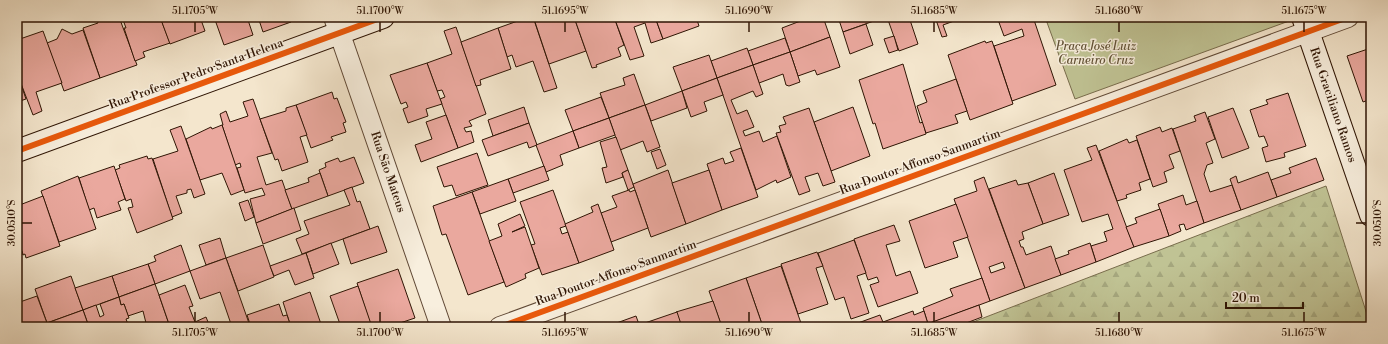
<svg xmlns="http://www.w3.org/2000/svg" width="1388" height="344" font-family="'Libre Bodoni',serif">
<defs>
<pattern id="forest-firs" width="22" height="20" patternUnits="userSpaceOnUse"><rect width="22" height="20" fill="#c0c394"/><path d="M5 1l3.5 6h-7zM16 11l3.5 6h-7z" fill="#a5a77e"/></pattern>
</defs>
<rect width="100%" height="100%" fill="#f4e6cd"/>
<filter id="stains"><feTurbulence type="fractalNoise" baseFrequency=".005" numOctaves="4"/><feColorMatrix values="0 0 0 0 .2 0 0 0 0 .09 0 0 0 0 .02 0 0 0 .5 -.17"/></filter>
<radialGradient id="worn" r=".72"><stop offset=".6" stop-color="#630" stop-opacity="0"/><stop offset="1" stop-color="#630" stop-opacity=".3"/></radialGradient>
<!-- forest -->
<path fill="url(#forest-firs)" stroke="#786c4c" d="M1326,186L1371,327H960Z"/>
<!-- park -->
<path fill="#c0c394" stroke="#786c4c" d="M1045,17H1300L1075,99Z"/>
<!-- building -->
<g fill="#eaa89e" stroke="#2f1504" fill-rule="evenodd">
<path d="M96,17H119L137,65L100,78L83,28L98,23Z"/>
<path d="M122,17H160L170,43L143,52L145,57L135,61L124,28H126Z"/>
<path d="M160,17H200L205,31L170,44Z"/>
<path d="M214,17H247L253,35L224,45Z"/>
<path d="M258,17H289L291,22L263,32Z"/>
<path d="M529,17H533L557,88L544,92L533,61L516,67L512,55L507,57L498,28Z"/>
<path d="M549,17H574L586,51L549,64L535,22Z"/>
<path d="M574,17H614L624,45L618,48L621,56L596,65L597,67L592,68Z"/>
<path d="M614,17H655L663,39L651,43L645,23L634,27L644,56L630,60Z"/>
<path d="M655,17H696L699,26L663,39Z"/>
<path d="M811,17H823L830,37L790,52L782,28Z"/>
<path d="M838,17H885L843,32Z"/>
<path d="M887,17H909L918,44L899,51Z"/>
<path d="M935,17H965L943,25L947,36L942,37Z"/>
<path d="M997,17H1033L1056,85L1012,101L994,46L1024,36L1022,29L1004,36Z"/>
<path d="M866,24L873,45L850,54L843,32Z"/>
<path d="M456,27L486,114L469,121L472,126L464,128L466,132L471,131L474,142L458,148L440,99L445,97L442,90L437,91L427,63L452,54L444,31Z"/>
<path d="M498,28L511,69L480,80L481,85L476,86L461,42Z"/>
<path d="M62,29L72,34L83,30L100,78L64,91L47,43L57,39Z"/>
<path d="M43,31L62,83L36,92L42,111L33,115L17,73V40Z"/>
<path d="M894,36L898,50L889,53L884,39Z"/>
<path d="M830,37L840,67L817,75L815,70L798,76L790,52Z"/>
<path d="M785,38L790,52L753,65L748,51Z"/>
<path d="M985,41L986,43L992,41L1013,104L970,120L948,55Z"/>
<path d="M747,48L753,65L717,78L711,61Z"/>
<path d="M1371,48V99L1363,102L1347,56Z"/>
<path d="M790,52L800,82L789,86L786,85L783,74L759,83L753,65Z"/>
<path d="M709,55L717,78L682,91L673,67Z"/>
<path d="M427,63L442,104L426,109L428,116L408,123L403,109L408,107L406,102L401,104L390,75Z"/>
<path d="M903,64L920,123L923,122L926,134L883,149L875,123L873,124L859,80Z"/>
<path d="M753,65L763,94L756,97L753,91L731,100L737,114L747,110L754,127L743,131L745,136L759,131L763,142L777,136L791,177L777,183L776,180L756,190L717,78Z"/>
<path d="M17,73L26,99L17,102Z"/>
<path d="M634,74L645,105L609,118L600,93L625,85L623,78Z"/>
<path d="M717,78L723,95L704,102L707,111L691,117L682,91Z"/>
<path d="M956,79L967,111L955,115L958,123L926,133L917,106L927,102L923,91Z"/>
<path d="M682,91L687,108L651,121L645,105Z"/>
<path d="M332,92L334,99L337,98L346,122L343,123L346,132L331,137L333,140L311,148L296,105Z"/>
<path d="M1288,93L1306,146L1284,153L1285,157L1266,162L1262,148L1268,146L1264,136L1259,137L1250,110L1268,104L1266,100Z"/>
<path d="M601,97L609,118L573,131L565,110Z"/>
<path d="M253,99L272,153L257,157L266,185L282,180L292,209L256,223L250,199L265,195L262,188L245,193L237,168L241,167L240,163L235,165L222,125H223L220,114L226,111L230,122L248,116L243,102Z"/>
<path d="M296,105L307,135L300,137L308,162L282,171L278,159L275,160L260,119L286,111V108Z"/>
<path d="M645,105L660,147L647,152L643,141L620,150L609,118Z"/>
<path d="M524,107L529,123L493,136L488,120Z"/>
<path d="M853,107L870,156L831,171L814,122Z"/>
<path d="M809,108L835,182L823,186L818,173L805,177L810,191L799,195L776,133L781,132L779,126L786,124L783,117Z"/>
<path d="M1233,108L1249,148L1222,158L1208,117Z"/>
<path d="M1205,112L1215,139L1206,143L1213,163L1207,165L1204,174L1210,192L1232,185L1241,210L1204,223L1173,129L1196,121L1194,116Z"/>
<path d="M446,115L458,148L421,162L415,145L432,139L426,122Z"/>
<path d="M609,118L615,135L579,148L573,131Z"/>
<path d="M529,123L537,145L529,148L527,142L488,156L482,140Z"/>
<path d="M222,125L244,190L231,195L222,173L200,180L186,139L211,127L212,129Z"/>
<path d="M181,126L205,194L194,198L191,189L187,190V193L176,196L182,213L172,217L153,159L178,151L170,130Z"/>
<path d="M1160,127L1162,132L1172,128L1180,151L1169,155L1174,168L1164,172L1167,182L1153,187L1136,136Z"/>
<path d="M573,131L579,148L560,155L563,165L546,172L536,145Z"/>
<path d="M616,137L628,170L622,173L623,177L606,183L602,168L607,167L600,142Z"/>
<path d="M1127,139L1129,143L1137,140L1150,179L1139,183L1141,190L1126,195L1127,198L1117,201L1099,151Z"/>
<path d="M1096,145L1134,247L1096,262L1091,246L1107,241L1104,232L1113,229L1108,214L1082,222L1064,170L1092,160L1087,148Z"/>
<path d="M741,148L758,197L722,210L707,164L723,158L725,164L734,161L730,152Z"/>
<path d="M660,149L666,165L657,169L651,152Z"/>
<path d="M477,153L488,185L456,196L452,185L444,187L437,167Z"/>
<path d="M147,156L148,159L152,158L173,219L137,233L128,208L133,207L131,199L126,201L115,170L120,168L119,165Z"/>
<path d="M354,157L364,183L328,196L319,170L326,167L325,163L338,158L340,162Z"/>
<path d="M1316,158L1324,180L1277,197L1271,180L1291,173L1289,168Z"/>
<path d="M114,166L125,199L118,202L121,210L97,218L94,208L89,210L79,178Z"/>
<path d="M544,166L549,180L513,193L508,179Z"/>
<path d="M628,170L634,187L628,190L622,173Z"/>
<path d="M668,170L686,224L651,237L633,184Z"/>
<path d="M709,170L722,210L686,224L672,183Z"/>
<path d="M1268,172L1277,197L1241,210L1230,179L1236,176L1238,183Z"/>
<path d="M320,173L328,196L292,209L285,190L309,182L308,178Z"/>
<path d="M1054,173L1069,215L1043,224L1028,183Z"/>
<path d="M78,176L96,229L59,242L41,191Z"/>
<path d="M984,177L1025,288L990,301L954,199L977,191L974,181ZM1003,262L1005,268L991,273L989,267Z"/>
<path d="M508,179L516,201L480,214L472,192Z"/>
<path d="M1016,180L1018,185L1028,183L1043,224L1022,232L1024,239L1019,241L1021,247H1023L1026,255L1051,246L1061,275L1025,288L989,189Z"/>
<path d="M352,187L357,202L360,201L370,229L302,254L296,239L309,234L304,221L350,205L344,190Z"/>
<path d="M553,190L566,226L560,228L562,234L568,232L579,263L542,275L531,245L535,244L520,202Z"/>
<path d="M629,190L630,192L635,190L648,228L611,242L601,213L617,207L612,196Z"/>
<path d="M472,192L504,282L468,295L446,234L442,235L433,206Z"/>
<path d="M1183,195L1186,205L1197,201L1204,223L1186,230L1184,224L1179,225L1181,231L1169,236L1158,204Z"/>
<path d="M43,196L60,246L26,258L25,254L23,255L17,238V206Z"/>
<path d="M248,200L254,217L245,221L239,203Z"/>
<path d="M598,204L614,250L579,263L565,224L593,212L591,207Z"/>
<path d="M956,204L968,237L953,242L958,257L925,268L909,221Z"/>
<path d="M294,208L301,230L263,244L256,223Z"/>
<path d="M1160,209L1169,236L1134,247L1126,227L1137,223L1135,218Z"/>
<path d="M520,214L525,226L512,232L525,227L539,268L525,274L526,278L506,287L489,241L502,236L498,224Z"/>
<path d="M894,225L900,241L886,245L896,276L910,271L918,293L878,307L870,285L879,282L877,277L868,280L854,239Z"/>
<path d="M378,226L387,252L351,264L343,239Z"/>
<path d="M17,238L23,254L17,256Z"/>
<path d="M220,238L226,258L206,265L199,245Z"/>
<path d="M854,240L866,273L857,276L869,313L851,319L844,297L835,300L818,253Z"/>
<path d="M331,243L339,264L313,274L306,253Z"/>
<path d="M1090,243L1096,262L1061,275L1055,259L1069,254L1068,251Z"/>
<path d="M181,245L190,271L155,284L148,264L156,261L154,256Z"/>
<path d="M263,245L274,277L238,291L226,258Z"/>
<path d="M817,252L823,266L816,268L828,304L798,314L781,264Z"/>
<path d="M306,253L314,278L295,285L289,270L274,276L270,266Z"/>
<path d="M226,258L250,326L247,327H232L220,292L200,299L190,271Z"/>
<path d="M148,264L155,284L119,297L112,276Z"/>
<path d="M781,266L802,326L763,327L746,278Z"/>
<path d="M398,269L415,318L388,327H381L379,323L371,326L357,283Z"/>
<path d="M71,276L83,310L47,323L35,289Z"/>
<path d="M112,276L119,297L83,310L75,288Z"/>
<path d="M746,278L763,327H722L709,291Z"/>
<path d="M982,278L990,301L928,324L923,308L953,296L950,289Z"/>
<path d="M155,284L159,295L170,327H147L143,311L128,316L124,304L121,305L119,297Z"/>
<path d="M185,285L193,306L189,307L195,322L206,317L210,327H170L159,295Z"/>
<path d="M358,286L372,327H341L330,296Z"/>
<path d="M310,292L322,327H291L283,302Z"/>
<path d="M37,296L47,323L36,327H17V303Z"/>
<path d="M119,297L121,305L124,304L129,318L126,319L129,327H89L83,310L96,305L100,317L104,315L100,304Z"/>
<path d="M713,301L722,327H682L676,312Z"/>
<path d="M279,304L283,316L287,315L291,327H251L247,315Z"/>
<path d="M979,305L982,317L956,327H928L927,324Z"/>
<path d="M83,310L89,327H48L47,323Z"/>
<path d="M913,311L914,315L924,311L928,324L920,327H885L883,322Z"/>
<path d="M677,312L682,327H640L639,325Z"/>
<path d="M880,315L885,327H847Z"/>
<path d="M636,316L640,327H608L611,325Z"/>
<path d="M47,323L48,327H36Z"/>
</g>
<g fill="none" stroke-linecap="round" stroke-linejoin="round">
<defs>
<g id="street">
<path d="M334,17L441,327"/>
<path d="M500,327L1348,17"/>
</g>
<g id="secondary">
<path d="M1303,17L1371,215"/>
<path d="M17,151L383,17"/>
</g>
</defs>
<!-- street casing -->
<use href="#street" stroke="#604936" stroke-width="22"/>
<!-- secondary casing -->
<use href="#secondary" stroke="#2f1504" stroke-width="24"/>
<!-- street -->
<use href="#street" stroke="#f8efde" stroke-width="20"/>
<!-- secondary -->
<use href="#secondary" stroke="#f8efde" stroke-width="22"/>
<defs>
<g id="cycleway">
<path d="M17,151L383,17"/>
<path d="M500,327L1348,17"/>
</g>
</defs>
<!-- cycleway casing -->
<use href="#cycleway" stroke="#f8efde" stroke-width="8"/>
<!-- cycleway -->
<use href="#cycleway" stroke="#e8590c" stroke-width="6"/>
</g>
<!-- ticks -->
<path fill="none" stroke="#2f1504" stroke-width="1.5" d="M195,22V32M380,22V32M565,22V32M749,22V32M934,22V32M1119,22V32M1304,22V32M22,223H32M1356,223H1366M195,312V322M380,312V322M565,312V322M749,312V322M934,312V322M1119,312V322M1304,312V322"/>
<g text-anchor="middle" dominant-baseline="central" stroke-width="3" stroke-linejoin="round" paint-order="stroke">
<!-- park labels -->
<g font-size="12" font-style="italic" fill="#625236" stroke="#f8efde">
<text x="1096" y="46">Praça José Luiz<tspan x="1096" dy="14">Carneiro Cruz</tspan></text>
</g>
<!-- street labels -->
<g font-size="12" fill="#2f1504" stroke="#f8efde">
<text transform="translate(196 74) rotate(-20)">Rua Professor Pedro Santa Helena</text>
<text transform="translate(1333 105) rotate(71)">Rua Graciliano Ramos</text>
<text transform="translate(920 162) rotate(-20)">Rua Doutor Affonso Sanmartim</text>
<text transform="translate(388 172) rotate(71)">Rua São Mateus</text>
<text transform="translate(616 273) rotate(-20)">Rua Doutor Affonso Sanmartim</text>
</g>
</g>
<!-- margin -->
<rect width="1388" height="344" fill="none" stroke="#f4e6cd" stroke-width="44"/>
<!-- scale -->
<path d="M1226 302v6h77v-6" fill="none" stroke="#2f1504" stroke-width="2"/>
<text x="1232" y="302" font-size="12" fill="#2f1504" stroke="#f8efde" stroke-width="3" paint-order="stroke">20 m</text>
<rect x="22" y="22" width="1344" height="300" fill="none" stroke="#2f1504" stroke-width="1.5"/>
<g font-size="10" text-anchor="middle" fill="#2f1504">
<text x="195" y="14">51.1705°W</text>
<text x="380" y="14">51.1700°W</text>
<text x="565" y="14">51.1695°W</text>
<text x="749" y="14">51.1690°W</text>
<text x="934" y="14">51.1685°W</text>
<text x="1119" y="14">51.1680°W</text>
<text x="1304" y="14">51.1675°W</text>
<text transform="translate(11 223) rotate(-90)" y="4">30.0510°S</text>
<text transform="translate(1377 223) rotate(-90)" y="4">30.0510°S</text>
<text x="195" y="336">51.1705°W</text>
<text x="380" y="336">51.1700°W</text>
<text x="565" y="336">51.1695°W</text>
<text x="749" y="336">51.1690°W</text>
<text x="934" y="336">51.1685°W</text>
<text x="1119" y="336">51.1680°W</text>
<text x="1304" y="336">51.1675°W</text>
</g>
<rect width="100%" height="100%" filter="url(#stains)"/>
<rect width="100%" height="100%" fill="url(#worn)"/>
</svg>
